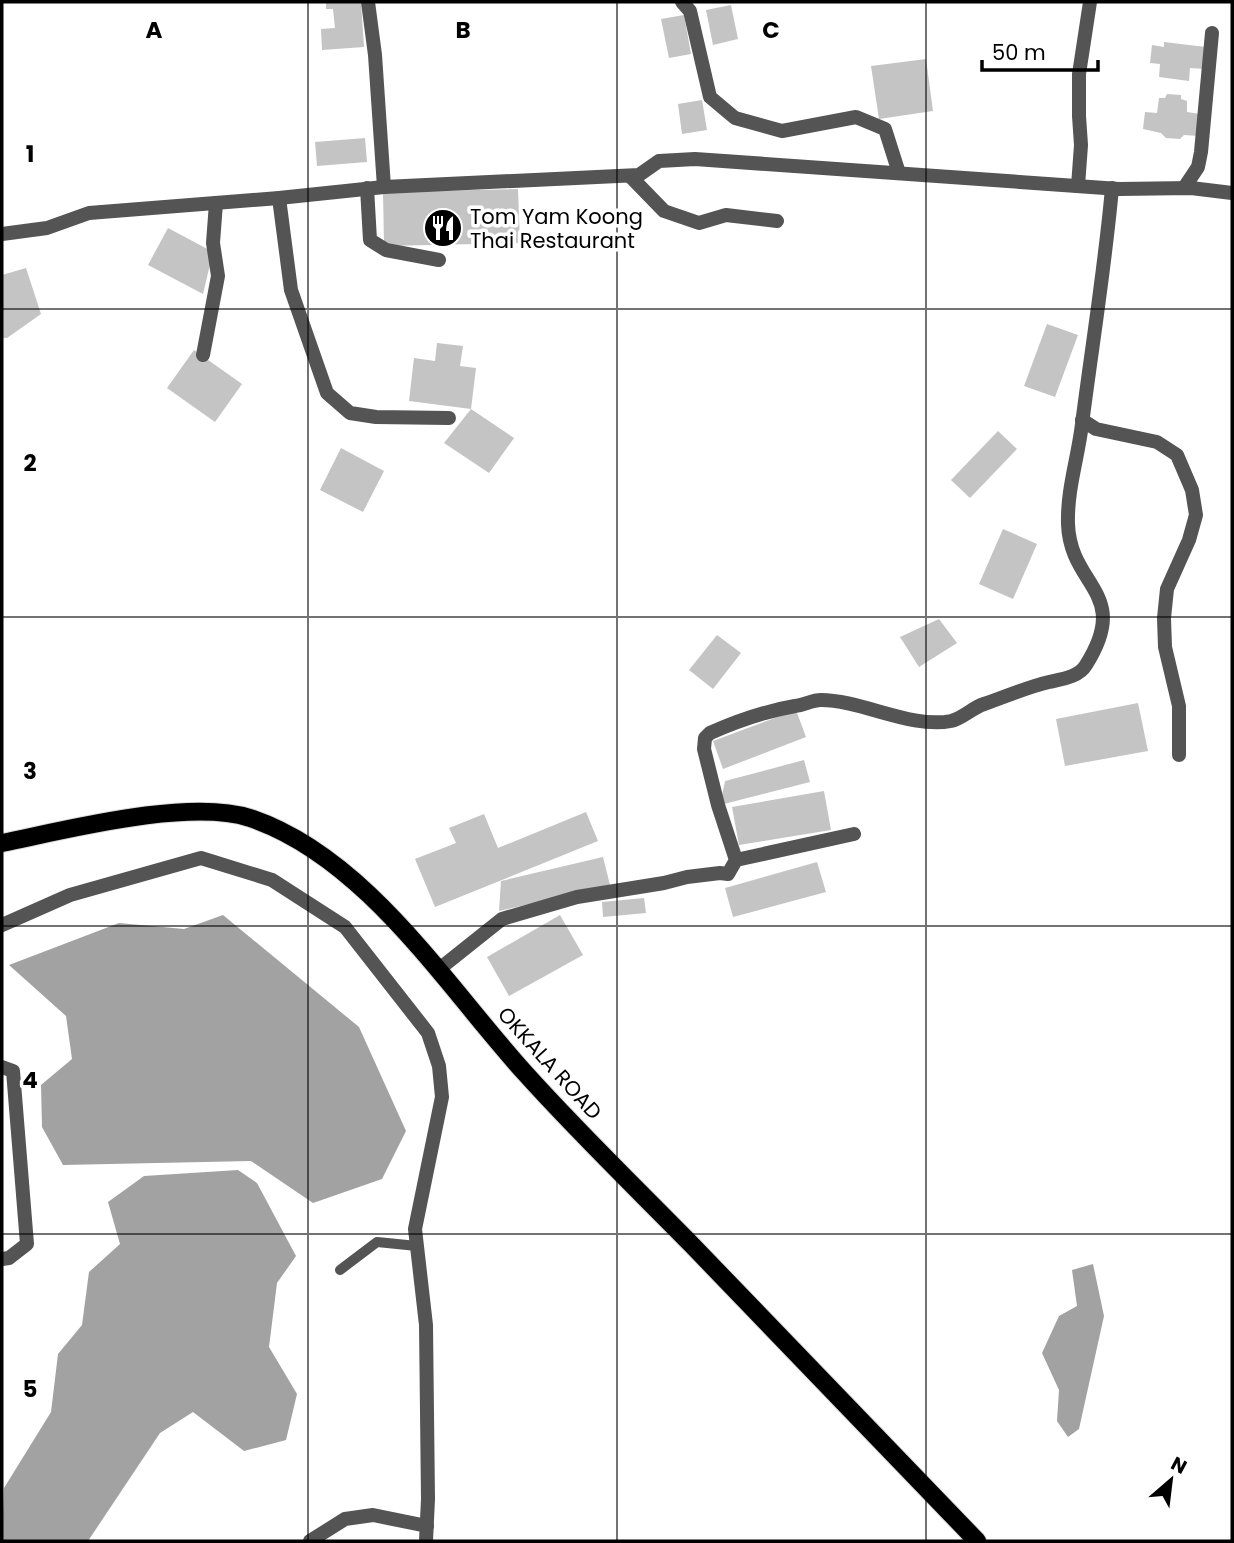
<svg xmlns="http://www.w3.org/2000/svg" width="1234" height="1543" font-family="Poppins,sans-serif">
<rect width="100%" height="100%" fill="#fff"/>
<!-- water -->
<g fill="#a2a2a2">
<path d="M223,915L359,1027L406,1131L382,1179L313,1203L251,1161L63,1165L42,1127L41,1085L72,1059L66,1016L9,965L119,923L184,929Z"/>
<path d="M238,1170L257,1183L296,1256L277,1283L269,1347L297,1394L286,1440L244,1451L193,1412L160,1433L88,1541H2L4,1488L51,1412L58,1354L82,1325L89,1272L120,1244L108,1202L144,1176Z"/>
<path d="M1093,1264L1104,1316L1079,1429L1068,1437L1057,1421L1059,1390L1042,1353L1059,1316L1077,1306L1072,1270Z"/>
</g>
<!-- building -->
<g fill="#c4c4c4">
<path d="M326,2H361L364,47L322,50L321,29L335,28L333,9H326Z"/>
<path d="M731,5L738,39L713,45L706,10Z"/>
<path d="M684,15L691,54L669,58L661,19Z"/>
<path d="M1164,42L1206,47L1204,69L1190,68L1189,81L1159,77L1160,64L1150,63L1152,45L1164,47Z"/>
<path d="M926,59L933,111L879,119L871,66Z"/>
<path d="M1167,94L1181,95V99L1187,101V112L1200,114L1199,136L1184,135L1180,139L1166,138L1161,133L1143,129L1145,112L1157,113L1159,98H1165Z"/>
<path d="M702,100L707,130L682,134L678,104Z"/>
<path d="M365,138L367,162L317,166L315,142Z"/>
<path d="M518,189L520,243L384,246L383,192Z"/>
<path d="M168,228L213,252L203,294L148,265Z"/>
<path d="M26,268L41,314L7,338H2V275Z"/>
<path d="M1047,324L1078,335L1055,397L1024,386Z"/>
<path d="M437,343L463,346L460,366L476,368L471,409L409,401L414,358L435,361Z"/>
<path d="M194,350L242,384L215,422L167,388Z"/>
<path d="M471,409L514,438L489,473L444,443Z"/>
<path d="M998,431L1017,449L970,498L951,480Z"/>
<path d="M341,448L384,471L363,512L320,490Z"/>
<path d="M1003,529L1037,544L1013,599L979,584Z"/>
<path d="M939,619L957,643L919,667L900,637Z"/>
<path d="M717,635L741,653L713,689L689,670Z"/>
<path d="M1138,703L1148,751L1065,766L1056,719Z"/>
<path d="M796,710L806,737L723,769L713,741Z"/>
<path d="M804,760L810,782L720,805L725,781Z"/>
<path d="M824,791L831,830L739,845L732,807Z"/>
<path d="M586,812L598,841L435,907L415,859L456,843L449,828L484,814L498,848Z"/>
<path d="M603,857L610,885L499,911L501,881Z"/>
<path d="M817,862L826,892L733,917L725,888Z"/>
<path d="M644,898L646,913L603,917L602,902Z"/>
<path d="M560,915L583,955L509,996L487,957Z"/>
</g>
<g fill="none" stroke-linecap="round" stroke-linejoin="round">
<defs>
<path id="primary" d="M2,843C66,830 189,798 250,818C366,857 446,986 525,1073C578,1132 636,1188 691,1244C786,1343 881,1442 977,1541"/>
</defs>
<!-- primary casing -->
<use href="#primary" stroke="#dbdbdb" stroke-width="20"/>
<!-- service -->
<path stroke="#545454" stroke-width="10" d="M340,1270L377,1242L417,1246"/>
<!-- minor -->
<g stroke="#545454" stroke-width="14">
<path d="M368,2L375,55L384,187"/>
<path d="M682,2L690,11L710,97L735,118L782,131L856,117L885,129L899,173"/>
<path d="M630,176L664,211L699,223L726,215L777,221"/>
<path d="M1078,186L1081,145L1079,116V74L1090,2"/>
<path d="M367,188L370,240L386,250L439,260"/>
<path d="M1184,188L1198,167L1201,152L1212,33"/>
<path d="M279,198L291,290L327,393L350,413L376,417L449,418"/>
<path d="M2,234L47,228L89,213L279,198L384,187L639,175L659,161L695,159L1119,189L1191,188L1232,193"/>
<path d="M203,355L218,276L213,243L216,203"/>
<path d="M1082,420L1096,429L1157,442L1177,455L1192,490L1196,515L1189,540L1167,589L1164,618L1165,647L1179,706V755"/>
<path d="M736,860L854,834"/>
<path d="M2,925L70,895L201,858L272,880L345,927L428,1033L439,1066L442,1097L415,1229L426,1325L428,1499L426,1541"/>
<path d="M438,970L502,919L577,897L664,883L687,877L720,873L728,874L736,860L718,805L704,749L705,738L710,733C737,721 766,711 795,706C804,705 812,700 821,700C861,700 911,729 951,721C963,718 972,708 984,704C1005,697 1027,687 1049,682C1062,679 1079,677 1086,665C1132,592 1070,587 1068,524C1067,489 1078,458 1082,424C1092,346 1105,267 1112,188"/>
<path d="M2,1067L13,1071L27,1244L9,1258L2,1259"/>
<path d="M310,1541L345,1519L373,1515L427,1526"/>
</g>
<!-- primary -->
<use href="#primary" stroke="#000" stroke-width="18"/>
</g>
<!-- grid -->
<path fill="none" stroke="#000" stroke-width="2" stroke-opacity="0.55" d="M308,2V1541M617,2V1541M926,2V1541M2,309H1232M2,617H1232M2,926H1232M2,1234H1232"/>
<!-- icons -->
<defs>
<symbol id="restaurant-disc" viewBox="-11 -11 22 22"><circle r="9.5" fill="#000" stroke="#fff"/><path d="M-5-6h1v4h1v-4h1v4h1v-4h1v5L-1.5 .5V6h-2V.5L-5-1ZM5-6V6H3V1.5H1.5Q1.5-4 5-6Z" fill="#fff"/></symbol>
</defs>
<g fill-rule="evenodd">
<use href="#restaurant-disc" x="421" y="206" width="44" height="44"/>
</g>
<g text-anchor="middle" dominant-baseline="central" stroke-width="7" stroke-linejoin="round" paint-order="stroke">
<!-- poi labels -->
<g font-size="21" fill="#000" stroke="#fff" text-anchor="start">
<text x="470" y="216">Tom Yam Koong<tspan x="470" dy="24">Thai Restaurant</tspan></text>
</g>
<!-- street labels -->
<g font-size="21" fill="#000" stroke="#fff">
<text transform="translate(550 1063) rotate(48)">OKKALA ROAD</text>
</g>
</g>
<g font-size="23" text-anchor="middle" font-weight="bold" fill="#000" stroke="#fff" stroke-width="7" stroke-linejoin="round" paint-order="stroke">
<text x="154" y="38">A</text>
<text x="463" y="38">B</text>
<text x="771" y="38">C</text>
<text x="30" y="162">1</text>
<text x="30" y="471">2</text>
<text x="30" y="779">3</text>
<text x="30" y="1088">4</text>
<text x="30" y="1397">5</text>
</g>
<!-- border -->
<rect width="1234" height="1543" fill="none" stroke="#000000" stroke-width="7"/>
<!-- north arrow -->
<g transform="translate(1171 1480) rotate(28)" stroke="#ffffff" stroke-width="5" paint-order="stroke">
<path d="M0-5L12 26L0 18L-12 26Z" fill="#000000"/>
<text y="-10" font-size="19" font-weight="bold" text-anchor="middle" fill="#000000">N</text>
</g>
<!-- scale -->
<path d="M982 60v10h116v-10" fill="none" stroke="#000000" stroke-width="3.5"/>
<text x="992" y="60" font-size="21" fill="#000000" stroke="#ffffff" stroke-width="5" paint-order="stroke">50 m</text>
</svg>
